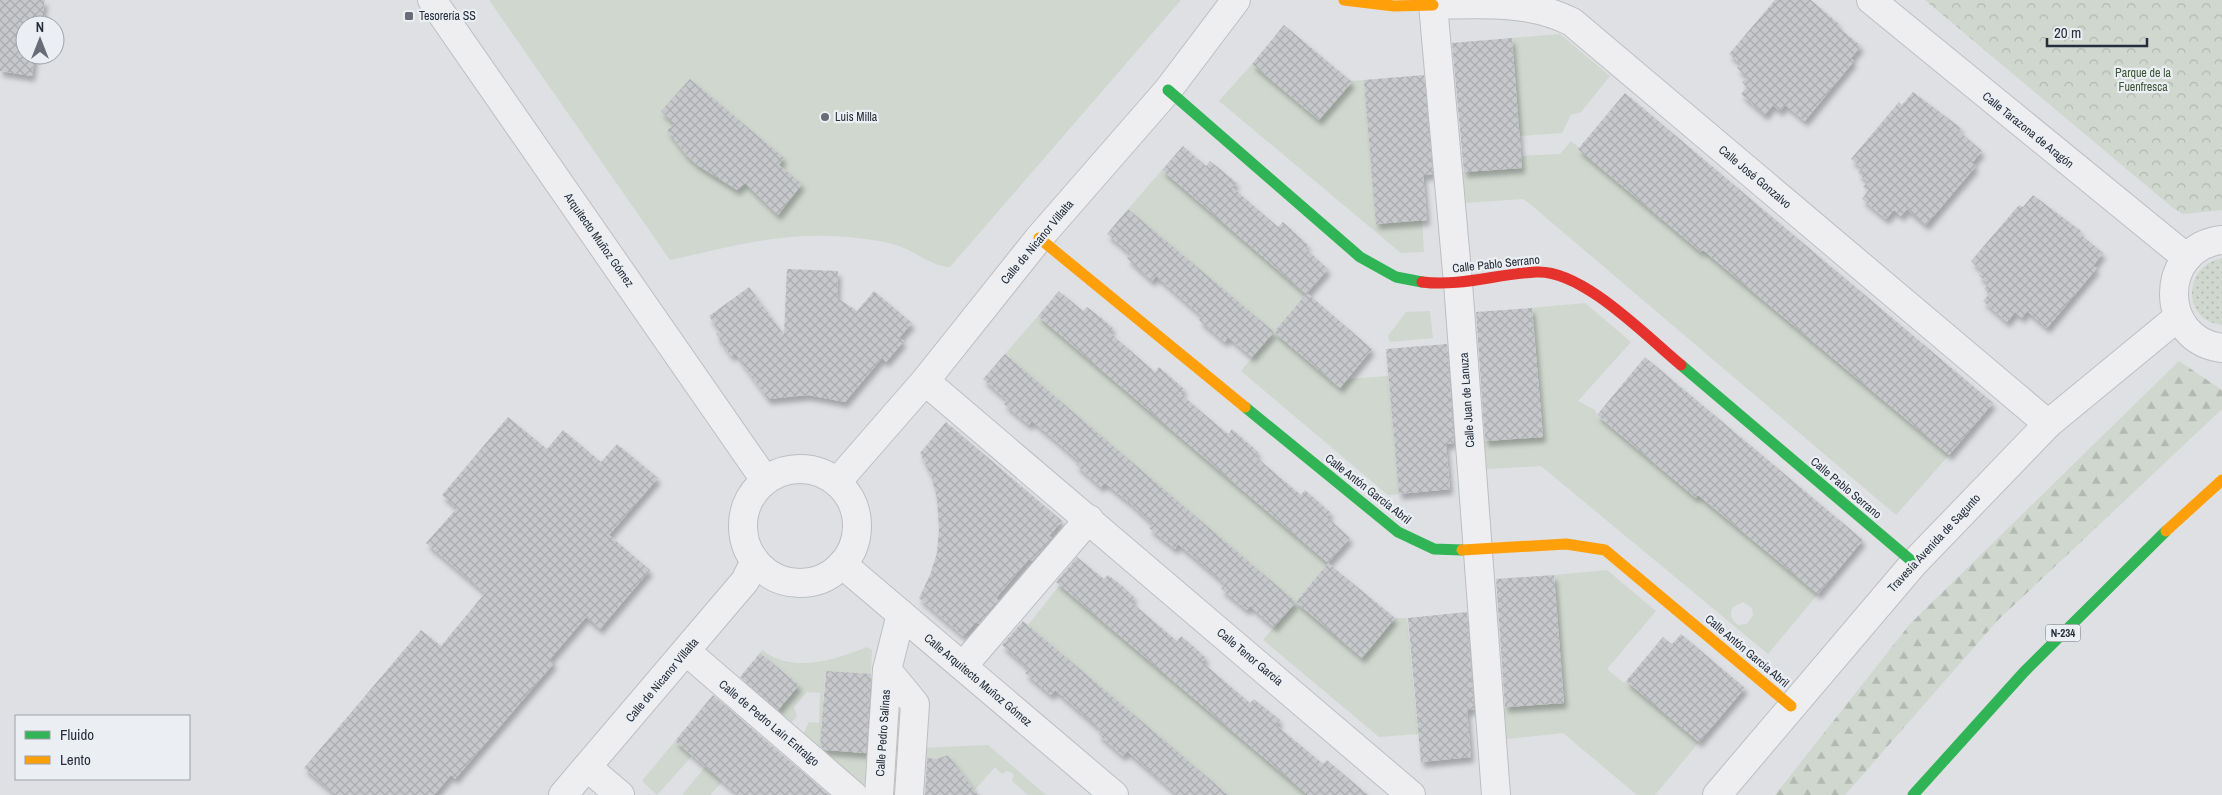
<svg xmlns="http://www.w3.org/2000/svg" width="2222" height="795" font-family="'Archivo Narrow',sans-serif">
<defs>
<pattern id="grass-dots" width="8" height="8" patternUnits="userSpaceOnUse" patternTransform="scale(1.25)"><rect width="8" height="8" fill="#cfd7cf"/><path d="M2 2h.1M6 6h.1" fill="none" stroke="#b2b9b3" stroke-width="1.8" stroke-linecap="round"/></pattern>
<pattern id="forest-firs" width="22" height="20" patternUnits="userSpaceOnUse" patternTransform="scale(1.25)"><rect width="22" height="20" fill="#cfd7cf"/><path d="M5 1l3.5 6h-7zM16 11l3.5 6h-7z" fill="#b2b9b3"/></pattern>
<pattern id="park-crowns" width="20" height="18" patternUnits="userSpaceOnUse" patternTransform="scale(1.25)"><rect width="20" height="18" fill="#cfd7cf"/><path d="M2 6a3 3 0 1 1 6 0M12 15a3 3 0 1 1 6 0" fill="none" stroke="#b2b9b3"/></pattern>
<pattern id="building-cross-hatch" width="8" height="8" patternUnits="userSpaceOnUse" patternTransform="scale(1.25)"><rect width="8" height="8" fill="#c7c8cb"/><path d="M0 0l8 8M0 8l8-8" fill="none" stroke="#abacaf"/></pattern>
<filter id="shadow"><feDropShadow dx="3" dy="5.5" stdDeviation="2.5" flood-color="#0004"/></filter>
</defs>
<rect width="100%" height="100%" fill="#dee0e3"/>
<!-- grass -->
<path fill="url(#grass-dots)" d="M2222,258V325C2182,321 2182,266 2222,258Z"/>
<!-- forest -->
<path fill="url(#forest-firs)" d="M2179,361L2222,390V409L1997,621L1845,795H1775L1910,624Z"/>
<!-- park -->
<path fill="url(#park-crowns)" d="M1925,0H2222V210L2183,214L2173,208Z"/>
<!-- garden -->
<g fill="#cfd7cf" fill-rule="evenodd">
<path d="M489,0H1181L950,267C934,267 919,254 904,248C896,245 887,242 879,241C799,227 747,243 670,260Z"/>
<path d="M1560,34L1610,76L1581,112L1571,115L1562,133L1519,136L1512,38Z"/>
<path d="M1252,64L1319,119L1351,81L1364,80L1422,220L1424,252L1401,253L1219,101Z"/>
<path d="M1571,141L1701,252L1703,250L1949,455L1896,515L1530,204L1523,199L1464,203L1461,172L1521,168V156L1560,154Z"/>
<path d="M1162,170L1306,294L1274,332L1340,388L1348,379L1388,376L1399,494L1388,495L1241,371L1273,333L1128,209Z"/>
<path d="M1585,303L1631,342L1578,401L1595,410L1597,416L1695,497L1698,495L1818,594L1768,654L1541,466L1487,469L1484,441L1543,436L1532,308ZM1743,602L1752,608L1753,615L1747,624L1738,625C1731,620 1729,614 1733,607Z"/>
<path d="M1430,311L1433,338L1390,342L1388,336L1406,312Z"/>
<path d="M1038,316L1328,563L1296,602L1362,657L1395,618H1407L1418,734L1379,737L1263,640L1295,602L1005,354Z"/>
<path d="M1607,570L1656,611L1607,669L1624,683L1626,681L1699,742L1655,795H1637L1563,733L1507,739L1504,708L1564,703L1554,575Z"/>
<path d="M1060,585L1308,795H1228L1028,625Z"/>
<path d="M867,647L872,650L871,674L825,672L820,749L867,754L864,792L801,739L809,722L819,723L820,693L807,692L794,707L797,716L788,727L774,716L799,685L760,653L762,650C792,674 835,660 867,647Z"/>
<path d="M675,741L692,756L657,795L642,781Z"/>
<path d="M988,745L1046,795H1028L1012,781L1014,775L1011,772L1006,771L1002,774L995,767L973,792L939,759L921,758L922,748Z"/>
<path d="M705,767L723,781L710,795H682Z"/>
</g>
<!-- building -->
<g fill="url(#building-cross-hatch)" filter="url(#shadow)">
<path d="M0,0H45L41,25H25V55H35L32,76L0,71Z"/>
<path d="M1775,0H1811L1839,24L1837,26L1861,46L1851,58L1854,61L1805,121L1785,105L1780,111L1773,105L1765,115L1741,94L1747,87L1742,82L1747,77L1737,68L1741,64L1729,54Z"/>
<path d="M1284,25L1352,82L1319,120L1252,64Z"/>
<path d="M1512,38L1522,168L1464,172L1452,43Z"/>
<path d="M1424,75L1433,174L1423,175L1427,220L1376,224L1364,80Z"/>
<path d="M690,79L784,158L779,165L802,184L778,215L745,183L737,190L697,165L686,155L667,130L675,124L661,111Z"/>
<path d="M1913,92L1961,128L1959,131L1982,151L1972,163L1976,166L1926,225L1907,209L1901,216L1894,210L1886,219L1862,199L1868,191L1863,187L1868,182L1858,173L1862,168L1851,159L1899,102L1902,105Z"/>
<path d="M1625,93L1993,403L1949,455L1703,250L1701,252L1578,149Z"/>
<path d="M1183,146L1206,166L1210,161L1237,183L1232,187L1278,227L1283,222L1308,245L1305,248L1328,269L1307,293L1372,349L1340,388L1274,332L1306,294L1162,170Z"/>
<path d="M2033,195L2081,231L2079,233L2103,253L2093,266L2097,268L2047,328L2027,311L2022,318L2015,312L2007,322L1983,301L1989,294L1984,289L1989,284L1979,276L1982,271L1971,261L2019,205L2023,207Z"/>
<path d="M1128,209L1274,332L1252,357L1228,337L1225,342L1199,320L1202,316L1156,276L1152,281L1127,258L1131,254L1107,234Z"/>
<path d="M787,269L838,271L837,302L839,299L857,311L874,291L912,323L899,338L904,341L886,362L882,358L845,402L808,395L768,399L735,353L731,356L716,334L720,332L709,316L749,287L784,335Z"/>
<path d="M1059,291L1083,311L1087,307L1100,317L1113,328L1109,332L1155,372L1159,367L1184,389L1181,394L1204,414L1228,434L1232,429L1258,452L1255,456L1277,475L1301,495L1305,490L1331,513L1327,517L1350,538L1328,563L1038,316Z"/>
<path d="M1532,308L1543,437L1485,441L1476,312Z"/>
<path d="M1447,344L1454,443L1446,444L1450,489L1399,494L1386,349Z"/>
<path d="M1005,354L1296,602L1328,563L1395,618L1362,658L1296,602L1274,627L1250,606L1247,610L1221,589L1225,584L1202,564L1178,544L1175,549L1149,528L1153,524L1130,503L1105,483L1101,487L1076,465L1079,461L1056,441L1032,421L1029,425L1004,404L1007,400L983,379Z"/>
<path d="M1645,357L1863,540L1818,594L1698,495L1696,498L1597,415Z"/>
<path d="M508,417L547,449L563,430L601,462L617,444L658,478L609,535L650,570L600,629L586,617L550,659L554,663L515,709L455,779L451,775L434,795H336L304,768L421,630L441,646L485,593L426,543L457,508L442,495Z"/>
<path d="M946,422L1062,521L1049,536L1052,538L1032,561L1029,559L996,598L999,601L979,624L976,622L963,636L919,598L930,575L937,553L939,529L937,498L931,475L920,453Z"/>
<path d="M1077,557L1104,579L1108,575L1121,585L1134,597L1131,602L1177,641L1181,636L1194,647L1206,658L1202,662L1250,703L1254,699L1280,720L1276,725L1323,764L1327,760L1368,795H1308L1056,582Z"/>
<path d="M1554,575L1564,703L1505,707L1496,579Z"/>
<path d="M1467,612L1474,710H1467L1471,757L1421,762L1408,618Z"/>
<path d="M1023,621L1172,747L1228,795H1178L1127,751L1123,756L1098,734L1101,730L1055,690L1051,695L1025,673L1029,669L1002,645Z"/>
<path d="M1681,634L1745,688L1699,742L1626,681L1663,637L1672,644Z"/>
<path d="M760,653L799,685L778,710L740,677Z"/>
<path d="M826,671L871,674L866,753L825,750L820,746Z"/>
<path d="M713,695L829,795H739L675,741Z"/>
<path d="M948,755L978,795H925L927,758L937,759Z"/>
</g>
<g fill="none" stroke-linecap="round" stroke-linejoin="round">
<defs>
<g id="street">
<path d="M432,0L765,480"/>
<path d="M1871,0L2187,258"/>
<path d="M2222,240C2158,247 2158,340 2222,348"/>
<path d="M925,381L1411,795"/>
<circle cx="800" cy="526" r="57"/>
<path d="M837,482L925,381L1039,238L1168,90L1236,0"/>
<path d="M842,564L1114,795"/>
<path d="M686,651L853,795"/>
<path d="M963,666L1089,519"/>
<path d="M887,670L915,704L909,795"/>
<path d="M587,767L620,795"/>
<path d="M563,795L745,581L755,561"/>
<path d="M879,795L887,670L901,614"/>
<path d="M1496,795L1458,283L1433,5C1480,4 1529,0 1572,22L2048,424"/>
<path d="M1717,795L1914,563L2048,424L2178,317"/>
</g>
</defs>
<!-- street casing -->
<use href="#street" stroke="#bcbec1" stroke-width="30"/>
<!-- street -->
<use href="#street" stroke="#eeeef0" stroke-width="28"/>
<!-- fast -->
<g stroke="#30b455" stroke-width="11">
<path d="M1168,90L1360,257L1396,277L1422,282"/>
<path d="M1681,365L1914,563"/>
<path d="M1245,407L1398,532L1434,549L1462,550"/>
<path d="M1913,795L2024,672L2166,531"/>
</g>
<!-- slow -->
<g stroke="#ff9f0a" stroke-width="11">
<path d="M1344,0L1394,6L1433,5"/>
<path d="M1039,238L1245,407"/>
<path d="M2166,531L2222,480"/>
<path d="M1462,550L1566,544L1605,550L1791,706"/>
</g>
<!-- jam -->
<path stroke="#e5322d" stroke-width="11" d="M1422,282C1460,287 1497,274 1536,272C1582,269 1646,336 1681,365"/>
</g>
<!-- markers -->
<g fill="#676c76" stroke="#ebeff3" stroke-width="2">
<rect x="404" y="11" width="10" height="10" rx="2.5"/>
<circle cx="825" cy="117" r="5"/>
</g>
<g text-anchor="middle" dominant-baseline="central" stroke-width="4.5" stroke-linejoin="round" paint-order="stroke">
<!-- shield labels -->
<rect fill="#ebeff3" stroke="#626872" stroke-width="1" x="2045.5" y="624.5" width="35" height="17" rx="4"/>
<g font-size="11" font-weight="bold" fill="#272e3b">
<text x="2063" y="633">N-234</text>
</g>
<!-- poi labels -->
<g font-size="12" fill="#272e3b" stroke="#ebeff3" text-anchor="start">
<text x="419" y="16">Tesorería SS</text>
<text x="835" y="117">Luis Milla</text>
</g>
<!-- park labels -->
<g font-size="12" fill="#3b5535" stroke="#ebeff3">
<text x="2143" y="73">Parque de la<tspan x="2143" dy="14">Fuenfresca</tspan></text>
</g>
<!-- street labels -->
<g font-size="12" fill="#272e3b" stroke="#ebeff3">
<text transform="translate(2028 130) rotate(39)">Calle Tarazona de Aragón</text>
<text transform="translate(1755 177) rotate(40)">Calle José Gonzalvo</text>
<text transform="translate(599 240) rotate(55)">Arquitecto Muñoz Gómez</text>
<text transform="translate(1037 242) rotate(-50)">Calle de Nicanor Villalta</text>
<text transform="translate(1496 264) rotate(-6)">Calle Pablo Serrano</text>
<text transform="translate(1467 400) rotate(-94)">Calle Juan de Lanuza</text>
<text transform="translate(1846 488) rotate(40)">Calle Pablo Serrano</text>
<text transform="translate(1368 489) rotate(38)">Calle Antón García Abril</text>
<text transform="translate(1934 543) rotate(-47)">Travesía Avenida de Sagunto</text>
<text transform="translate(1747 651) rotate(40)">Calle Antón García Abril</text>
<text transform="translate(1250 657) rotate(40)">Calle Tenor García</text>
<text transform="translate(662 680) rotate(-50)">Calle de Nicanor Villalta</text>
<text transform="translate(978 680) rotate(40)">Calle Arquitecto Muñoz Gómez</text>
<text transform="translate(769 723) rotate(40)">Calle de Pedro Laín Entralgo</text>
<text transform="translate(883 733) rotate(-86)">Calle Pedro Salinas</text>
</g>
</g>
<!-- legend -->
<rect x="15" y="715" width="175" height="65" fill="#ebeff3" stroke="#9da2a9"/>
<rect x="25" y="731" width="25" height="8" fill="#30b455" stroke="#9da2a9"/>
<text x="60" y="740" font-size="15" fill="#272e3b">Fluido</text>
<rect x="25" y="756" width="25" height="8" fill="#ff9f0a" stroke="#9da2a9"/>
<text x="60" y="765" font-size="15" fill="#272e3b">Lento</text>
<!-- north arrow -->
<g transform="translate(40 40)"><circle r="24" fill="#ebeff3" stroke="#9da2a9"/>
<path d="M0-4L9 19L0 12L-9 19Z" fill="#676c76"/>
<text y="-8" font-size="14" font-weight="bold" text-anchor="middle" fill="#272e3b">N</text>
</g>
<!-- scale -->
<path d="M2047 38v8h100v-8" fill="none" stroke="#272e3b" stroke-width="2.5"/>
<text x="2054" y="38" font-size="15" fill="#272e3b" stroke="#ebeff3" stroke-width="4" paint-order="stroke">20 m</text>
</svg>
